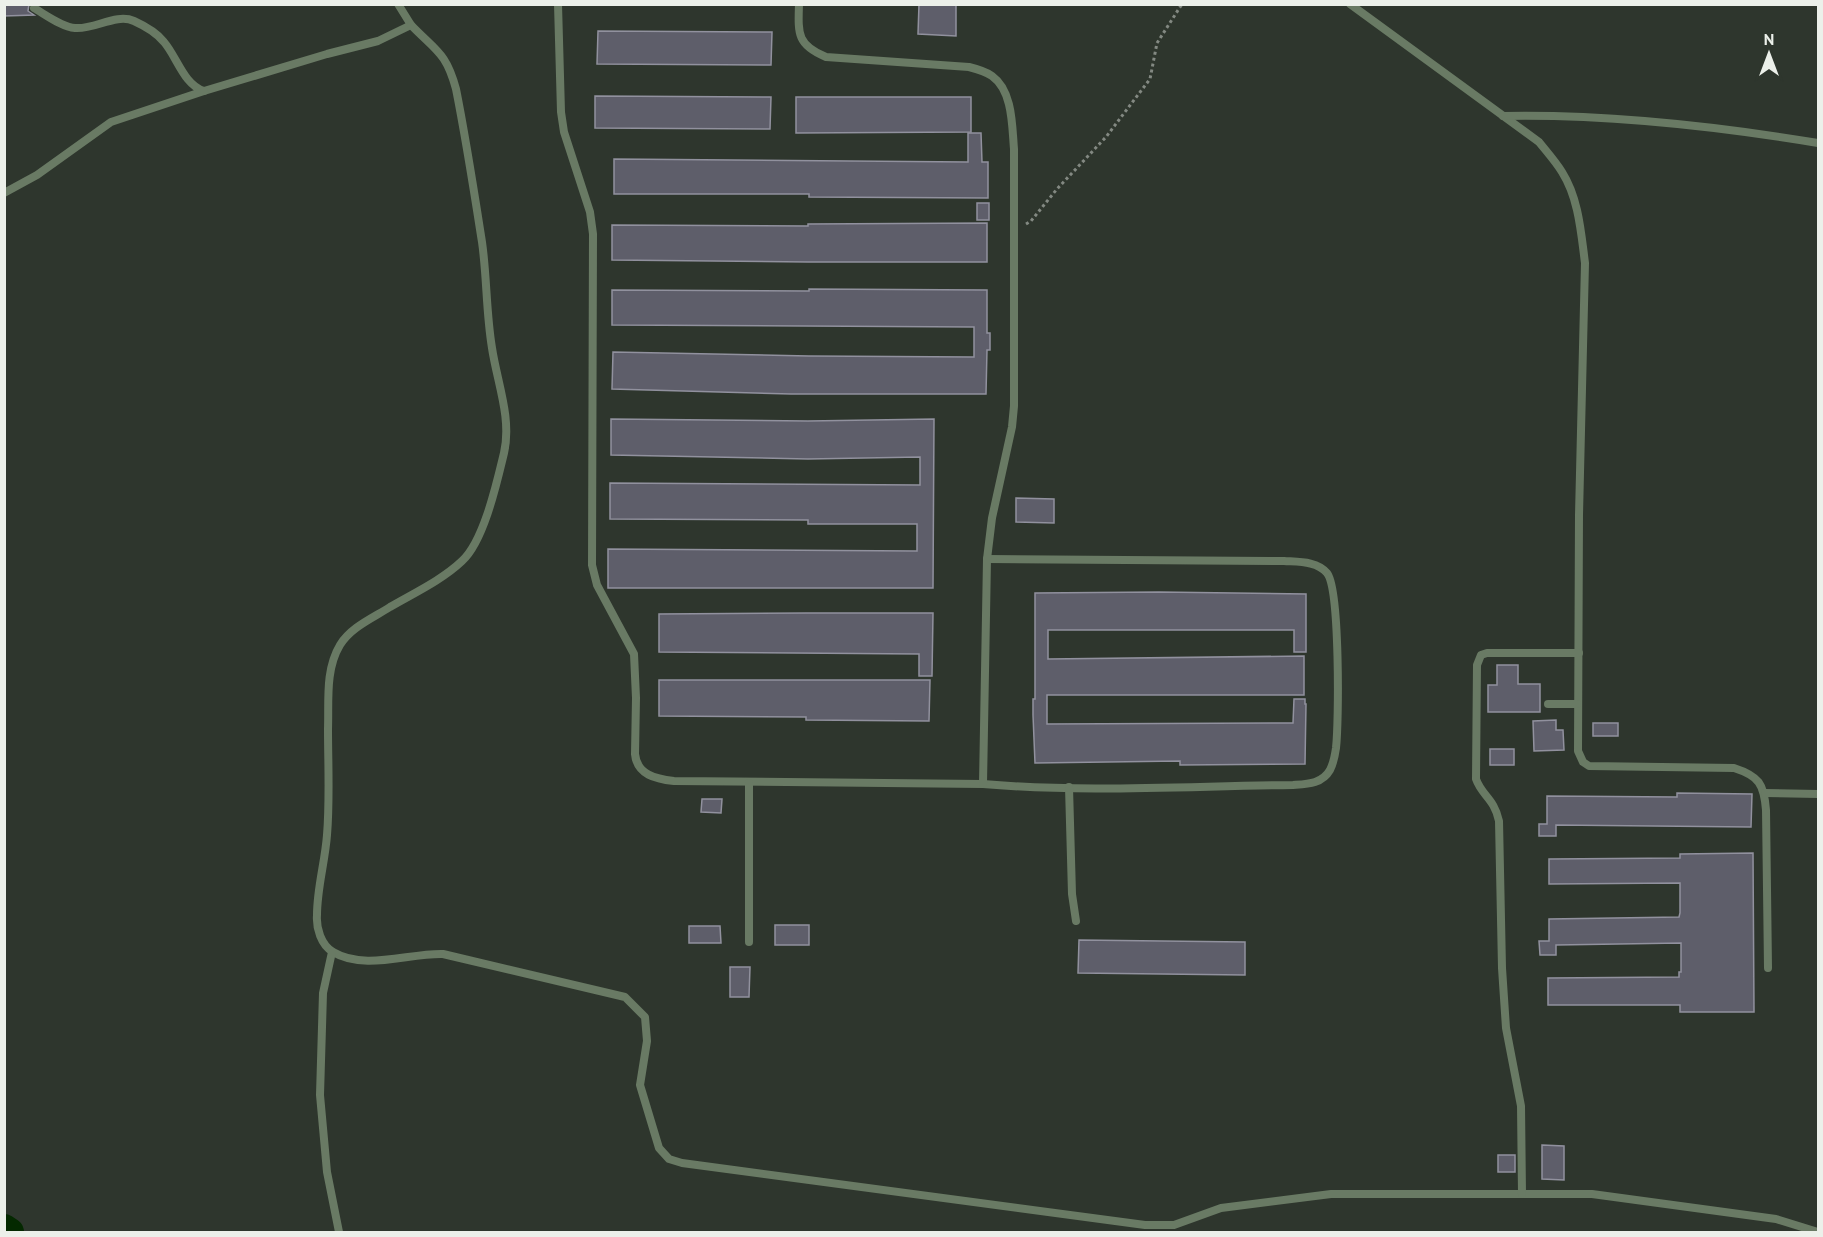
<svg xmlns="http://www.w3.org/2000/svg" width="1823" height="1237" font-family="'PT Sans',sans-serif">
<rect width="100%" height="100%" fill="#2e362d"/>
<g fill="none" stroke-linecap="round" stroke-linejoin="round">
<!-- river -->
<path stroke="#042900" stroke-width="28" d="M4,1228L10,1232"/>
</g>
<!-- building -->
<g fill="#5e5e6a" stroke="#91919e" stroke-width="1.5">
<path d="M4,4H29L28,11L34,15L4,16Z"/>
<path d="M919,4H956V36L918,34Z"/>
<path d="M598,31L772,32L771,65L597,64Z"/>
<path d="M595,96L771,97L770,129L595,128Z"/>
<path d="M796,97H971V132L796,133Z"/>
<path d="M968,133H981L982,162H988V198L809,197V194H614V159L968,162Z"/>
<rect x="977" y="203" width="12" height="17"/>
<path d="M987,223V262H808L612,260V225L808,226V224Z"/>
<path d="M809,289L987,290V333H990V350H987L986,394H791L612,389L613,352L809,356L974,357V327L612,325V290L809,291Z"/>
<path d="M611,419L808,421L934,419L933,588H608V549L917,551V524H808V520L610,519V483L920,485V457L808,459L611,455Z"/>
<path d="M1016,498L1054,499V523L1016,522Z"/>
<path d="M1159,592L1306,594V652H1294V630H1048V659L1304,656V695H1047V724L1293,723L1294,699H1305V704H1306L1305,764L1180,765V761L1035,763L1033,715V699H1035V593Z"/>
<path d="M806,613H933L932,676H919V654L659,652V614Z"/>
<path d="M1497,665H1518V684H1540V712H1488V685H1497Z"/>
<path d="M659,680H930L929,721L806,720V717L659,716Z"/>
<path d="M1556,720V730H1563L1564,750L1534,751L1533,721Z"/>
<rect x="1593" y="723" width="25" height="13"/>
<rect x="1490" y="749" width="24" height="16"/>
<path d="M1677,793L1752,794L1751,827L1556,825V836H1539V824H1547V796L1677,797Z"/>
<path d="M702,799H722L721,813L701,812Z"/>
<path d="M1753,853L1754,1012H1680V1005H1548V978L1679,977V972H1681V943L1556,945V955H1540L1539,941H1549V919L1679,917L1680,913V883L1549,884V859L1680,858V854Z"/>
<rect x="775" y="925" width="34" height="20"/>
<path d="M689,926H720L721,943H689Z"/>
<path d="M1079,940L1245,942V975L1078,973Z"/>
<path d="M730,967H750L749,997H730Z"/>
<path d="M1542,1145L1564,1146V1180L1542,1179Z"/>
<rect x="1498" y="1155" width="17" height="17"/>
</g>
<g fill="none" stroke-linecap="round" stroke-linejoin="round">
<!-- path -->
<path stroke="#838982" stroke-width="3" stroke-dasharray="3 3" stroke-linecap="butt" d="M1026,224L1031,221L1057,189L1106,137L1150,79L1157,43L1182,4"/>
<!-- service -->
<g stroke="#697a64" stroke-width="8">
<path d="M558,4L561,112L564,132L590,212L593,234L592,565L597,585L634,654L636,698L635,754C637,775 656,779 674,781L983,784C1086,793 1190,786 1293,785C1307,784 1322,784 1330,770C1333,764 1335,755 1336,748C1339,722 1340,589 1327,573C1317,561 1299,562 1284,561L987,559"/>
<path d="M799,4C798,34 797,45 826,57L969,67C977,69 985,71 992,76C1013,91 1012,126 1014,149V406L1012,427L992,518L987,559L983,784"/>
<path d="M1350,4L1539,142C1547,152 1556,162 1562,172C1579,199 1581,233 1585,263L1579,515L1578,751L1583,762L1589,766L1734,768C1759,776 1764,784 1766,810L1768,968"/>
<path d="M34,8C46,15 62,27 75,28C94,30 116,13 134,21C145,26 157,33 164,42C177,57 184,85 204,91L327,54L378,41L411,25L398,4"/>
<path d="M411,25C436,51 446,52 456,89C466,139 474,191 482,242C487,277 486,312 492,348C497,382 512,418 504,453C497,482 484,541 462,561C442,580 414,593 390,607C373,618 351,627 340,645C325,670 329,701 328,729C328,764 330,800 327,835C325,862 317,888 317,915C316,928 321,945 333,952C365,971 408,953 443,954L625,997L645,1017L647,1041L640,1085L659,1148L669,1159L682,1163L1145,1225H1174L1221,1208L1331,1194H1592L1776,1219L1818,1232"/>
<path d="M1503,116C1608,114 1715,126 1818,143"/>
<path d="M4,193L37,175L111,122L204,91"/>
<path d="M1548,704H1577"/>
<path d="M749,783V942"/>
<path d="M1069,787L1072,894L1076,921"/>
<path d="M1765,793L1818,794"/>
<path d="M332,952L323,993L320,1095L327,1172L339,1232"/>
<path d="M1522,1194L1521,1106L1506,1028L1502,968L1499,821C1494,798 1482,796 1476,779L1477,665L1481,655L1487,653H1579"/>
</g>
</g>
<!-- border -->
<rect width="1823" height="1237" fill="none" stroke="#ecf0ea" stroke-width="12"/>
<!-- north arrow -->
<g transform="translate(1769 54)" stroke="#2e362d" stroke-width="4.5" paint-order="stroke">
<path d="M0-4.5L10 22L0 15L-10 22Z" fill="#ecf0ea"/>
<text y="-9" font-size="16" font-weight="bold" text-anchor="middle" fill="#ecf0ea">N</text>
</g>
</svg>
